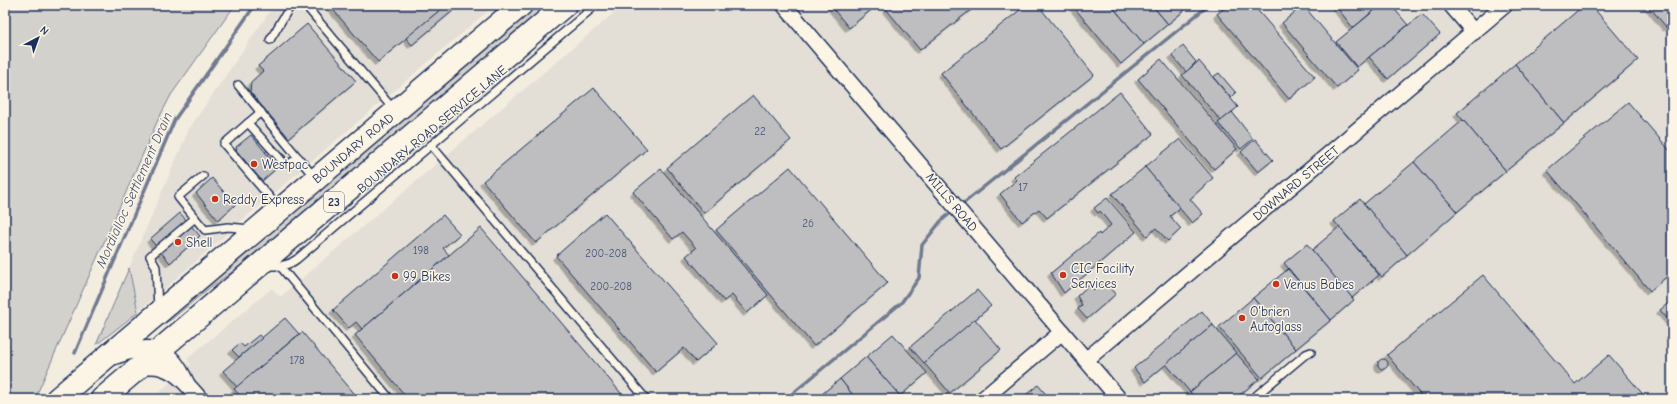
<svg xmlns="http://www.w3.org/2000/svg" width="1677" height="404" font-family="'Comic Neue',sans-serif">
<defs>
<filter id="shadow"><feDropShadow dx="-3.5" dy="3.5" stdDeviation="0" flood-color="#0004"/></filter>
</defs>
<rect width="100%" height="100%" fill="#f3ede0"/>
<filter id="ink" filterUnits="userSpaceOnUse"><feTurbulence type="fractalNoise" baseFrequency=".025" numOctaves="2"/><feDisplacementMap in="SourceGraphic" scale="8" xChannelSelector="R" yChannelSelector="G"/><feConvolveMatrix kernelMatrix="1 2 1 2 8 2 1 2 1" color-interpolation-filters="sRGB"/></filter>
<g filter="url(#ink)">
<!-- built -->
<g fill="#e3dfd6">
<path d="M274,5H495L246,217L138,312L129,268L189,129Z"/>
<path d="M623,5H1672V399H151L191,365L187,359L272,288L280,297Z"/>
</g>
<!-- green -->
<g fill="#d3d1cc" stroke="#778095">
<path d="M5,5H235L171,95L157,122L37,394L32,399H5Z"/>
<path d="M535,5H550L243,265L213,285L172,319L157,328L165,320Z"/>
<path d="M129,268L138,312L96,345Z"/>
</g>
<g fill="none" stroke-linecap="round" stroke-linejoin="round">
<!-- stream -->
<g stroke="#707a91" stroke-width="3.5">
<path d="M959,207L1209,5"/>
<path d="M75,353L175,119L255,5"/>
<path d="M786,399L901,303L919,278L922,245L941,221L954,210"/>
</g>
</g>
<!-- building -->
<g fill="#bebec0" stroke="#1b2f5e" filter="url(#shadow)">
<path d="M329,5H446L378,62Z"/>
<path d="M446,5H451L455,9L412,45L406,38Z"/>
<path d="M830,5H877L849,28Z"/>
<path d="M891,5H977L920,50L886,9Z"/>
<path d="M1026,5H1038L1094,75L1001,149L941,73Z"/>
<path d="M1072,5H1111L1144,44L1121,64Z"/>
<path d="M1111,5H1152L1168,24L1144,44Z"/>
<path d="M1152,5H1180L1185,10L1168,24Z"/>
<path d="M1228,5H1253L1315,77L1289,99L1217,14Z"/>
<path d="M1303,5L1358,70L1337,88L1282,23Z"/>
<path d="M1335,5H1380L1353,28Z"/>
<path d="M1381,5H1391L1408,25L1357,67L1336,42Z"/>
<path d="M1584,5H1591L1638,60L1564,123L1515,64Z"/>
<path d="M1648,5H1672V23L1667,28Z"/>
<path d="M1422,14L1440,34L1388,79L1369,57Z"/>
<path d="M307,24L356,81L289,138L250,92L251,82L263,71L258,66Z"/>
<path d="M1183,46L1196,62L1186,72L1172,55Z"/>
<path d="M1161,59L1237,149L1214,169L1138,79Z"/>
<path d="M1199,61L1238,107L1221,121L1182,75Z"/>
<path d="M1515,64L1564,123L1506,171L1457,113Z"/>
<path d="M1219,73L1236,93L1231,98L1213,77Z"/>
<path d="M594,88L647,149L536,243L483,181Z"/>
<path d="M1120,92L1153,134L1047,218L1039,209L1022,222L1000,194L1017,180L1014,177Z"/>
<path d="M753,95L791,140L704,213L667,168Z"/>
<path d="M1628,102L1672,153V272L1650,291L1547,170Z"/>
<path d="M1232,112L1253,139L1241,149L1218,123Z"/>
<path d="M1463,120L1506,171L1457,212L1414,162Z"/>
<path d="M251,135L278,167L262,181L236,150L237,149L236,147Z"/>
<path d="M1180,139L1213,178L1190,199L1203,214L1192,223L1145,167Z"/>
<path d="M1255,139L1273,160L1258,172L1241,152Z"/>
<path d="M274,144L286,157L276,165L265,152Z"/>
<path d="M1414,162L1457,212L1407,255L1364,204Z"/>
<path d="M790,167L888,283L814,346L716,230Z"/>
<path d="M1145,167L1180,208L1170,216L1181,229L1168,241L1156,228L1147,236L1112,194Z"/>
<path d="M661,169L768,295L747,313L732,295L724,301L686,256L696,248L682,232L673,239L633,192Z"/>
<path d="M212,178L235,205L218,220L196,193Z"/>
<path d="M1107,198L1136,232L1064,293L1051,273L1099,233L1100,235L1111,225L1100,211L1098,213L1094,208Z"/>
<path d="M1360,199L1407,255L1382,277L1334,221Z"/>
<path d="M180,213L200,236L170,263L150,239Z"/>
<path d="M605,213L718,343L696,362L684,348L656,372L556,256Z"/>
<path d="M443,215L460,234L443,248L449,255L362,329L356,322L349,328L333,310Z"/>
<path d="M1339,227L1379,275L1352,298L1312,250Z"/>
<path d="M481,228L626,399H408L355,335Z"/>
<path d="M1307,244L1354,300L1331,320L1284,263Z"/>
<path d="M1288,269L1331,320L1296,349L1253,298Z"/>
<path d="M1483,275L1575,384L1609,355L1647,399H1424L1387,355Z"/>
<path d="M1105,281L1116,294L1087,319L1078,309L1082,305L1077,296L1089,285L1094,290Z"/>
<path d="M977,290L991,306L924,363L910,347Z"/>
<path d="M1253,298L1296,349L1262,378L1219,327Z"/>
<path d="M1672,300V324L1660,310Z"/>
<path d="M1202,311L1213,325L1145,382L1134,368Z"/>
<path d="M285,318L299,334L237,387L223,371Z"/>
<path d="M975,319L1001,350L950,393L924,363Z"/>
<path d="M1213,325L1236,353L1190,392L1166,364Z"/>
<path d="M302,332L359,399H243L234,389Z"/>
<path d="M893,334L927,373L900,396L866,357Z"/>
<path d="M259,335L262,338L239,357L232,350L240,343L244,347Z"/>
<path d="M1236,353L1259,379L1235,399H1196L1190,392Z"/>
<path d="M866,357L900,396L896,399H856L840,379Z"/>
<circle cx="1383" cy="364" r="5"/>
<path d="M840,379L856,399H816Z"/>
<path d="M1038,385L1050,399H1021Z"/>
</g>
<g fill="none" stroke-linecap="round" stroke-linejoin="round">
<defs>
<g id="lane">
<path d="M305,5L394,110"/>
<path d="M270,40L291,5"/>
<path d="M238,85L315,178"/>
<path d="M248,123L261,112"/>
<path d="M431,145L646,399"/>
<path d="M279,208L224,144L248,123L284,163L288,164L299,158"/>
<path d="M195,218L178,197L203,176"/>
<path d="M265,266C277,266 287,267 297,259L596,5"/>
<path d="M280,266L390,399"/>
<path d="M158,309L156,267L150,256L195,218L205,230L228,227L251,229"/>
<path d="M1252,399L1306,354L1311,352"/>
</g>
<g id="street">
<path d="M784,5L1119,399"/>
<path d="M1451,5L1474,32"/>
<path d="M113,357C152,343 168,343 187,384"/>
<path d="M1086,360L1505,5"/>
<path d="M139,368C166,359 184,380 200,399"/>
<path d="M983,399L1062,332"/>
</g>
<g id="primary">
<path d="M57,399L521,5"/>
<path d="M102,399L565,5"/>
</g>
</defs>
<!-- lane casing -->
<use href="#lane" stroke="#1b2f5e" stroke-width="10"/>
<!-- street casing -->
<use href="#street" stroke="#1b2f5e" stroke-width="18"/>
<!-- primary casing -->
<use href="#primary" stroke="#1b2f5e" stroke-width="25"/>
<!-- lane -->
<use href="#lane" stroke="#fcf5e5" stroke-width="7"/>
<!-- street -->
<use href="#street" stroke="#fcf5e5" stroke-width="15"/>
<!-- primary -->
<use href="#primary" stroke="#fcf5e5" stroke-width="22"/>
</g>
</g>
<!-- markers -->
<g fill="#c8321e" stroke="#fcf5e5" stroke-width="1.5">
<circle cx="254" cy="164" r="4"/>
<circle cx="215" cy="199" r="4"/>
<circle cx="178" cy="242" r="4"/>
<circle cx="1063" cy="275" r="4"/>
<circle cx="395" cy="276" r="4"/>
<circle cx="1276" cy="284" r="4"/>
<circle cx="1242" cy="318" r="4"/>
</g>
<g text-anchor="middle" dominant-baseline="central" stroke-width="3" stroke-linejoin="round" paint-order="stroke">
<!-- number labels -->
<g font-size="11" fill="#445376">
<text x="760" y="131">22</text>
<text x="1023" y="187">17</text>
<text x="808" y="223">26</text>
<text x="421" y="250">198</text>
<text x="606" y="253">200-208</text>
<text x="611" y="286">200-208</text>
<text x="297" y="360">178</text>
</g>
<!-- shield labels -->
<rect fill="#fcf5e5" stroke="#5e6a86" stroke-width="1" x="324" y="192" width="20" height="20" rx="3"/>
<g font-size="12" font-weight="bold" fill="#1b2f5e">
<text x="334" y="202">23</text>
</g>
<!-- street labels -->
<g font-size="13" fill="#1b2f5e" stroke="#fcf5e5">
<text transform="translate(432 129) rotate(-40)">BOUNDARY ROAD SERVICE LANE</text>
<text transform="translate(353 148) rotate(-40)">BOUNDARY ROAD</text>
<text transform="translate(1296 183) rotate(-40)">DOWNARD STREET</text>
<text transform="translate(952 202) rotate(50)">MILLS ROAD</text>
</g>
<!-- poi labels -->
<g font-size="13" fill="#1b2f5e" stroke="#fcf5e5" text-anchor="start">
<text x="262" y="164">Westpac</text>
<text x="223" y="199">Reddy Express</text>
<text x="186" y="242">Shell</text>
<text x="1071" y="268">CIC Facility<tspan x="1071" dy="15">Services</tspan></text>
<text x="403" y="276">99 Bikes</text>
<text x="1284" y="284">Venus Babes</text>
<text x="1250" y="311">O'brien<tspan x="1250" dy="15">Autoglass</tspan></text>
</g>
<!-- water labels -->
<g font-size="14" font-style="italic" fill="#465478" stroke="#fcf5e5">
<text transform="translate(134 190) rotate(-66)">Mordialloc Settlement Drain</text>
</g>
</g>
<!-- margin -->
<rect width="1677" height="404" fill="none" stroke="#fcf5e5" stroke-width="20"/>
<rect x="10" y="10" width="1657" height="384" fill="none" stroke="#1b2f5e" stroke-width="1.5" filter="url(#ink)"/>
<!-- north arrow -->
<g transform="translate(38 38) rotate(41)" stroke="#fcf5e5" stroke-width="3" paint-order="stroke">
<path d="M0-3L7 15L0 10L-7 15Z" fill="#1b2f5e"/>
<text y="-6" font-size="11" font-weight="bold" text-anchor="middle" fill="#1b2f5e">N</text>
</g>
</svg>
